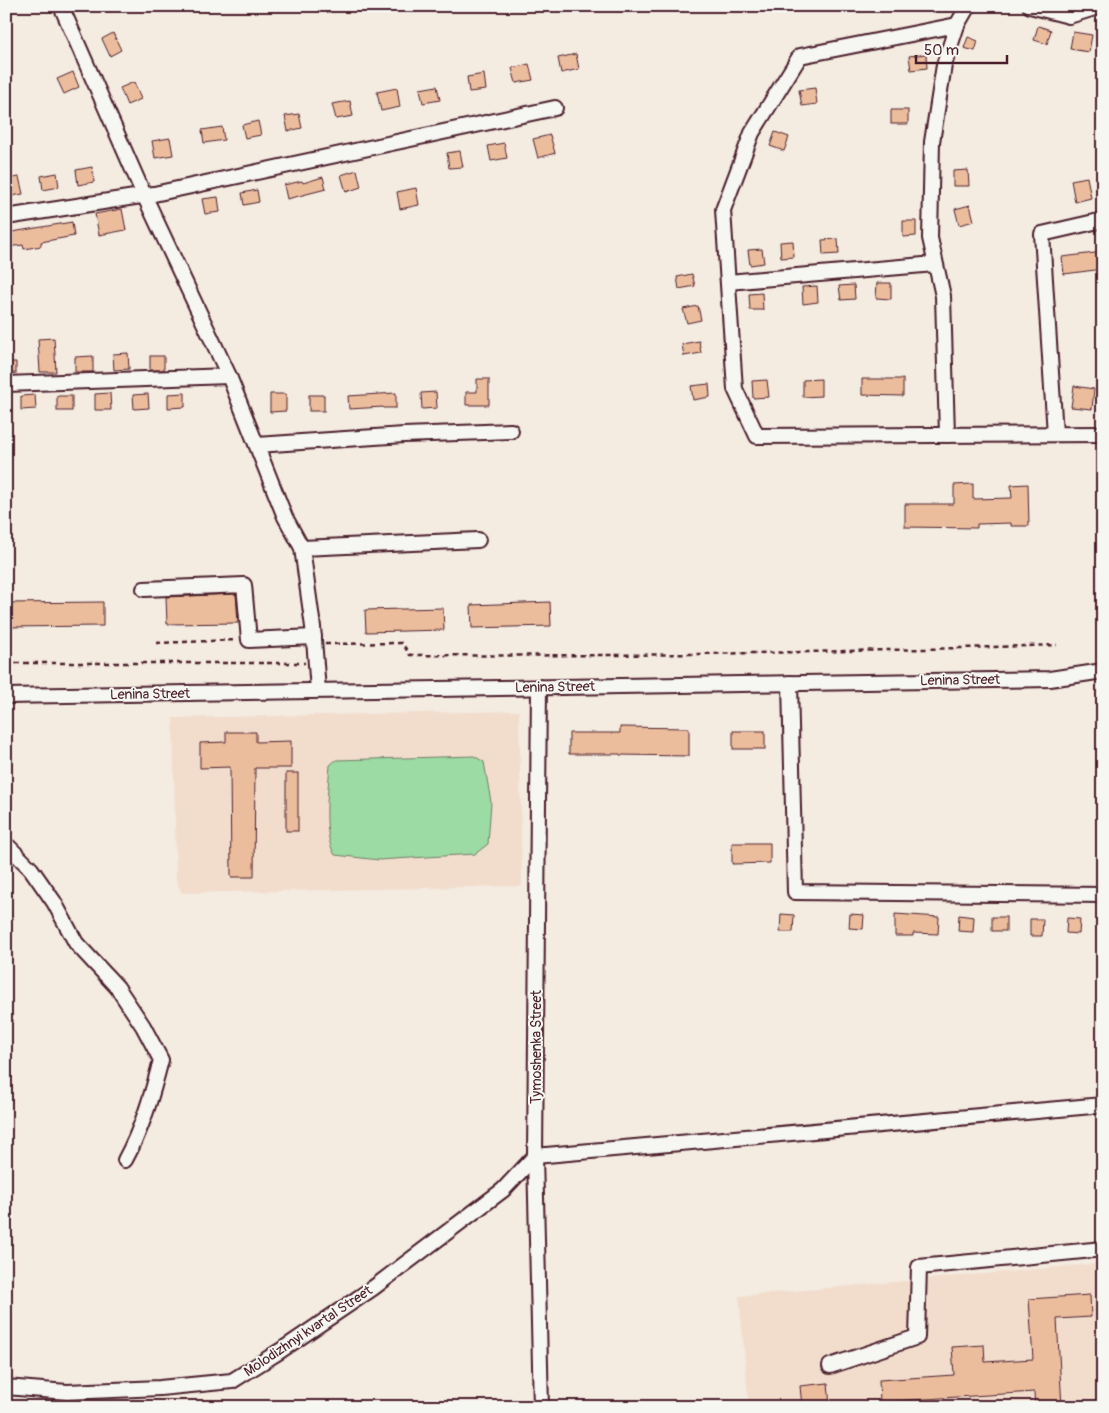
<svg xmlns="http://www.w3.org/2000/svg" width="1109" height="1413" font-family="Pangolin,sans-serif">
<rect width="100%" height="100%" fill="#f4ebe1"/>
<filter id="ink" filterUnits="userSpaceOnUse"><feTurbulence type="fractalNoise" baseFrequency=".02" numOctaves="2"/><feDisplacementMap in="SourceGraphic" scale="10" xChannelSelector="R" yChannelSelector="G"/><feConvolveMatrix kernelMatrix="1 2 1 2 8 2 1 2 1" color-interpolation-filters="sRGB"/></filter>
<g filter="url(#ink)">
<!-- built -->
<g fill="#f2ddcd">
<path d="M519,711L522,886L182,893L176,880L173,718Z"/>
<path d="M1103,1263V1407H749L739,1296Z"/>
</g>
<!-- green -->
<path fill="#9cdba3" stroke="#737d67" d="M474,756L484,762L491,802L488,844L475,854L379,860L335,855C322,835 328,790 330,765L336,760Z"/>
<!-- building -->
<g fill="#ecbd9d" stroke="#4a1f2b">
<path d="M1038,26L1051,30L1047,44L1034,40Z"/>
<path d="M1073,32L1092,35L1089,52L1070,49Z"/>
<path d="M113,33L121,50L110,56L102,39Z"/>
<path d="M968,37L978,41L975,51L964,48Z"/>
<path d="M576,54L579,69L561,73L558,58Z"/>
<path d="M926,54L927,68L911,70L909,56Z"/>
<path d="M529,64L533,80L516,83L512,68Z"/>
<path d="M73,72L79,87L64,94L57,79Z"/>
<path d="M484,74L486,90L469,92L467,77Z"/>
<path d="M134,82L141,99L127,105L120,88Z"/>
<path d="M437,86L440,100L423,103L420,89Z"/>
<path d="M397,88L400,107L381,111L377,92Z"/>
<path d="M815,88L817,104L802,106L799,90Z"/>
<path d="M350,101L353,116L336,119L332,104Z"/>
<rect x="891" y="110" width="17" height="14"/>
<path d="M299,114L302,128L288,131L285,116Z"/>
<path d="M258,121L261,135L245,138L242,125Z"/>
<path d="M222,127L224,140L204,143L202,130Z"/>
<path d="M775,132L789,137L784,151L770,146Z"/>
<path d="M550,135L555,153L538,158L533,139Z"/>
<path d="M170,138L173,155L155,158L152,141Z"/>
<path d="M504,143L507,158L491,161L488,146Z"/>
<path d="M460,151L463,167L449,168L447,153Z"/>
<path d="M92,167L94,182L78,185L76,170Z"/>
<path d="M357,170L361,187L346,192L341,175Z"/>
<path d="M968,170L969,186H953V171Z"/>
<path d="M57,173L59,187L43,190L41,176Z"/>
<path d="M19,177L23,194L6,197V179Z"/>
<path d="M323,177L326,189L287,199L284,185L302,181L303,183Z"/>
<path d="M1087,177L1091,198L1075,202L1071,180Z"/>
<path d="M416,188L419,205L400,209L397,192Z"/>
<path d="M257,190L259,202L244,205L242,193Z"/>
<path d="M218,197L220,212L205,214L202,199Z"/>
<path d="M970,205L974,221L959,225L955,209Z"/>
<path d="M122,209L126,230L99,235L95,214Z"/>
<path d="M903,221H916V236L903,237Z"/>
<path d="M72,222L74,236L41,242V246L24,249L23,245L6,247V233Z"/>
<path d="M838,239L839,254L823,255L822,240Z"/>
<path d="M793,241L794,257L781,258L780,242Z"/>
<path d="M762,249L764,263L750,265L748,250Z"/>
<path d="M1103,252V269L1064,274L1062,257Z"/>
<path d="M692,274L695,286L679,289L677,277Z"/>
<path d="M877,283H891V299L876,298Z"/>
<path d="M854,285L855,299L841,300L839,286Z"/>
<path d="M817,286L818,302L803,304L802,287Z"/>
<path d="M762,293L763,310H750L749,294Z"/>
<path d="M698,306L701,320L687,323L683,309Z"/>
<path d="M54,338L56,372H40L38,339Z"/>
<path d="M699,341L701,353L684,356L682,344Z"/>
<path d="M128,353L129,369L114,370L113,354Z"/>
<path d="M93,356V372H75V357Z"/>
<rect x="150" y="356" width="14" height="14"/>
<path d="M6,362H16V373L6,374Z"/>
<path d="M477,379H489V405H466V392H477Z"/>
<path d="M821,379V396L803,397V380Z"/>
<path d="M862,379H903V396L862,395Z"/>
<path d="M767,380L769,397L753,398L752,381Z"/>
<path d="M709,384L710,397L693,400L691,386Z"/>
<path d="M1074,386L1094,389L1092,409L1071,407Z"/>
<path d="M436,392L437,408L422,409L421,393Z"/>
<path d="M110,393L111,410H95V394Z"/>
<path d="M185,393V407L168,408V394Z"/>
<path d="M396,393V408H383V407L349,409L348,396Z"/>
<path d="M148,394L149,408L134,409L133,395Z"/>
<path d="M270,394H286V411L270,412Z"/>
<path d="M35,395L36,409L21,410V396Z"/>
<rect x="309" y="395" width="15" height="16"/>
<rect x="57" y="396" width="15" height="15"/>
<path d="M973,484V499L1012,498L1011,485L1028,484L1029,526H1011V523L977,524V528L905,527V504H954V485Z"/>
<path d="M236,594L238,623L167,624L166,597Z"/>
<path d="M103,602V626L6,627V603Z"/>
<path d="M550,602L551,626L472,628L471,605Z"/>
<path d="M443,608L444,630L366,632L365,610Z"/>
<path d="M620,727L689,728V756L620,755V754H569V733H620Z"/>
<rect x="733" y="731" width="32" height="18"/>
<path d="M226,732H256V742L291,741V768H255L254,877H231L230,767L200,768V743L226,742Z"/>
<rect x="286" y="773" width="12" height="58"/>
<path d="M732,843H770V863L732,864Z"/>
<path d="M781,914L794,915L793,932H780Z"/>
<path d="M850,914L864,915L863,929L849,928Z"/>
<path d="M895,914L939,917L938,934L913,933V936H895Z"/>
<path d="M959,915L974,917L973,932L958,931Z"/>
<rect x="992" y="917" width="14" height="14"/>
<path d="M1067,918L1080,919L1079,934L1066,933Z"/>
<path d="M1030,919H1043L1042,936H1030Z"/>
<path d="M1090,1295L1091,1317L1057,1319L1062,1407H1035L1034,1392L880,1402L879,1380L954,1375L952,1347L984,1345L985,1362L1033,1359L1029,1299Z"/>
<path d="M828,1383L830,1407H802L800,1386Z"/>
</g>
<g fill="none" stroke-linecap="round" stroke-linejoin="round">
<defs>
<g id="minor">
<path d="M61,6L144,195L229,376L285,517L302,548L313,627L318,690"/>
<path d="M1030,6L1069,16L1101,6"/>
<path d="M957,25L800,56L752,133L723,210L735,389L757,436L1103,434"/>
<path d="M6,217L154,194L555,108"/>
<path d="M728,282L935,264"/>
<path d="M6,384L229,376"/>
<path d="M1055,434L1042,234L1103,220"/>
<path d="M947,435L943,296L930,238L932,142L944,65L957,25L968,6"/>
<path d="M257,445L404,435L511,431"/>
<path d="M302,548L478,540"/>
<path d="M144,589L244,585L249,640L314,637"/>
<path d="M790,683L795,892L1103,895"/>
<path d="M539,687L535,1156L541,1407"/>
<path d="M6,696L1050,679L1103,671"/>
<path d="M6,846L9,847L31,869L54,902L76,943L117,987L143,1026L161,1060C152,1095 142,1129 125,1160"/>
<path d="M830,1366L917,1337L919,1267L1103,1249"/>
<path d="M6,1387L67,1392L160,1388L232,1381L280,1351L373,1288L503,1190L535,1156L1103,1105"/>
</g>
</defs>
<!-- minor casing -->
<use href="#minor" stroke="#4a1f2b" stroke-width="18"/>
<!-- path -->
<g stroke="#4a1f2b" stroke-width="2.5" stroke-dasharray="5 4" stroke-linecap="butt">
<path d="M156,643L237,640"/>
<path d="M325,644L402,643L410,655C626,657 842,652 1057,645"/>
<path d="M6,663H305"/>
</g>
<!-- minor -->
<use href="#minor" stroke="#f6f6f2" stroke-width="14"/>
</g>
</g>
<g text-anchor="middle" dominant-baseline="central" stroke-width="4" stroke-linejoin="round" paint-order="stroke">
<!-- street labels -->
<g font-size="14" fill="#4a1f2b" stroke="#f6f6f2">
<text transform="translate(960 680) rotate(-1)">Lenina Street</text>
<text transform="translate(555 687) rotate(-1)">Lenina Street</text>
<text transform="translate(150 694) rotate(-1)">Lenina Street</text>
<text transform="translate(536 1047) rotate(-90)">Tymoshenka Street</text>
<text transform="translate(308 1331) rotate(-34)">Molodizhnyi kvartal Street</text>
</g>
</g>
<!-- margin -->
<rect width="1109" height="1413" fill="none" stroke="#f6f6f2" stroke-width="25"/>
<rect x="12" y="12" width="1084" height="1388" fill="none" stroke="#4a1f2b" stroke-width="2" filter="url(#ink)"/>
<!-- scale -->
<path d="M916 55v8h91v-8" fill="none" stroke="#4a1f2b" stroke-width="2.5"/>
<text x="924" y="55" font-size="15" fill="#4a1f2b" stroke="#f6f6f2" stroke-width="4" paint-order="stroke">50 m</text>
</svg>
